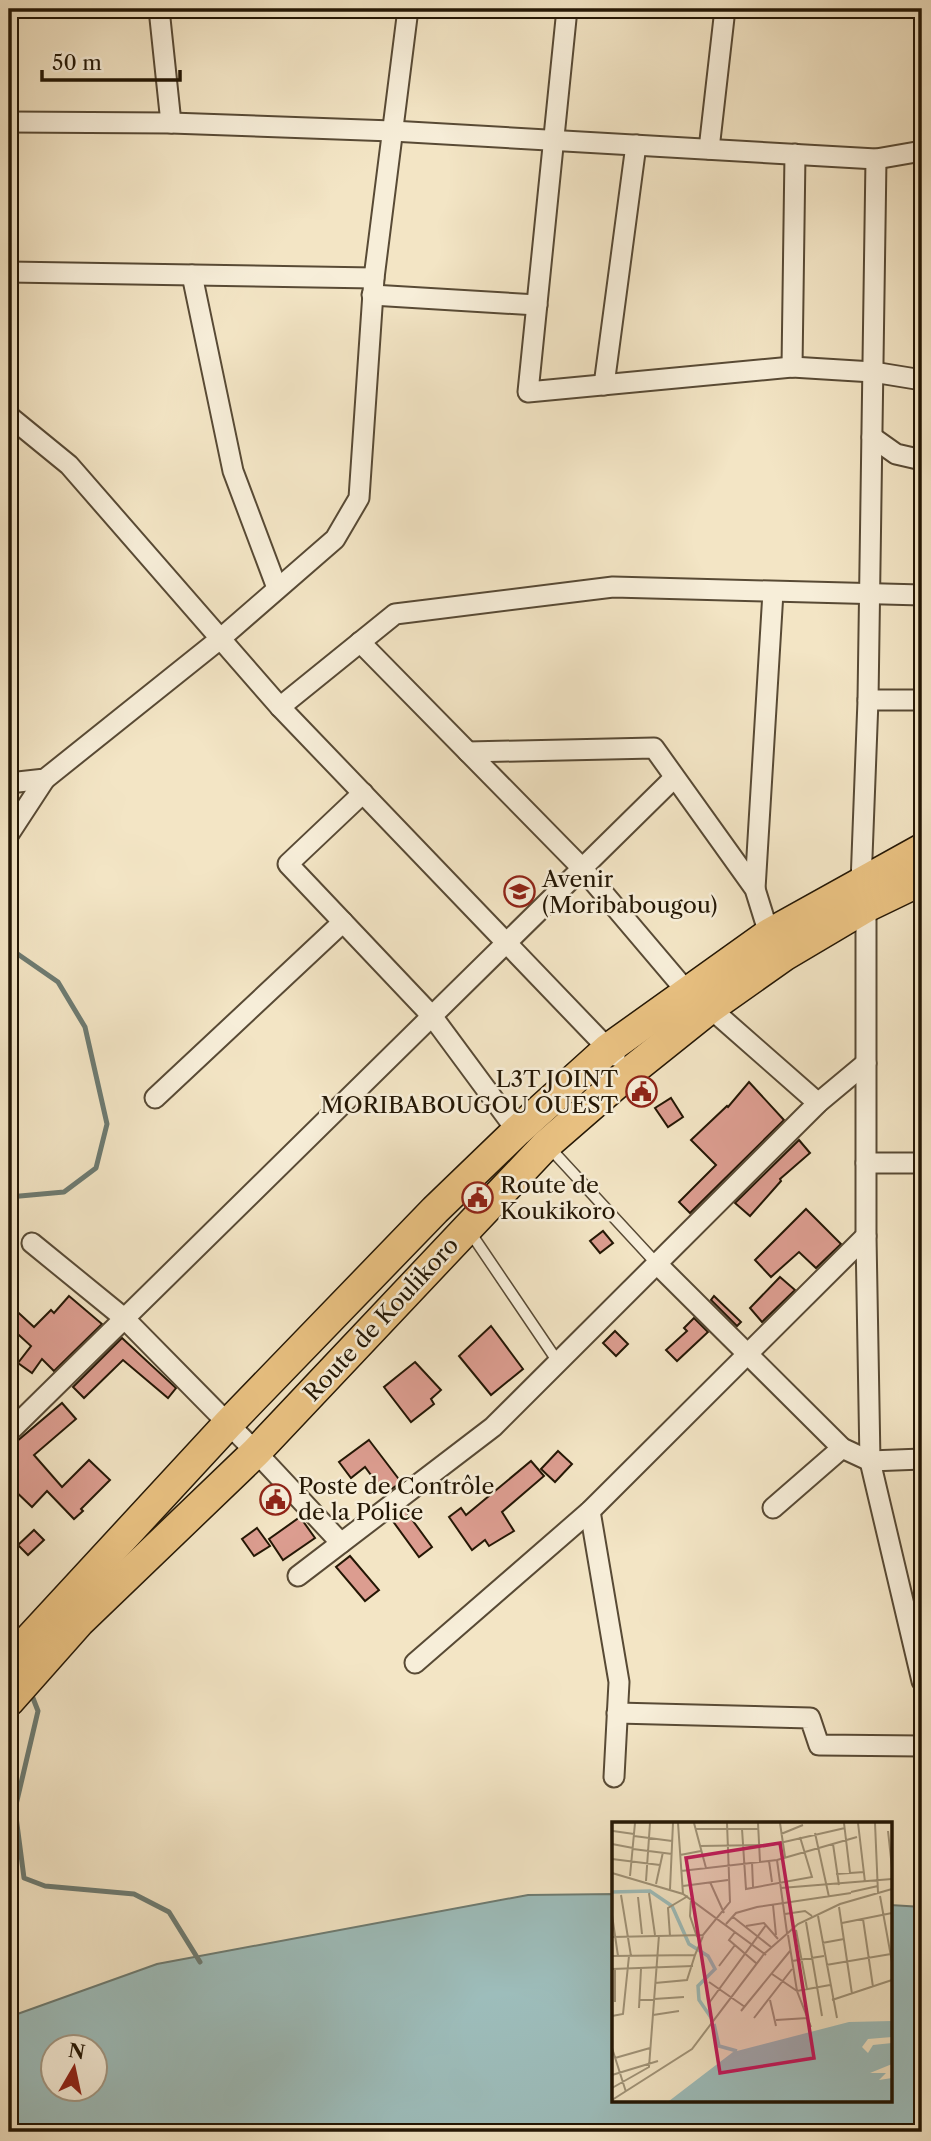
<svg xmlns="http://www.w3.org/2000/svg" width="931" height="2141" font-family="'Libre Caslon Text',serif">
<rect width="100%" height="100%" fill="#f3e5c5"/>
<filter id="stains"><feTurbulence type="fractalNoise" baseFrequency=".00286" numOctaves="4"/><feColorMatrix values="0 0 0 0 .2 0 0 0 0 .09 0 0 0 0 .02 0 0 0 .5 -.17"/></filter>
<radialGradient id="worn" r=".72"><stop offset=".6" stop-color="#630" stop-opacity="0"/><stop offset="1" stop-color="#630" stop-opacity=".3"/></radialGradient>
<!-- water -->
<path fill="#9dbdbb" stroke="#6d7b72" stroke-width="2" fill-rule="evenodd" d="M614,1894V2101H891V1905L922,1907V2132H9V2017L157,1964L528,1895ZM52,2046H94V2088H52Z"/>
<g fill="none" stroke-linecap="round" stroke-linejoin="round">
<!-- stream -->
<g stroke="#6d7b72" stroke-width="5">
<path d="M9,948L58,982L85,1027L107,1124L96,1168L64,1192L9,1197"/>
<path d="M31,1693L38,1711L15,1809L24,1878L45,1886L134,1894L169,1912L200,1962"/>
</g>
</g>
<!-- building -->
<g fill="#dc9d90" stroke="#241705" stroke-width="2">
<path d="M749,1082L784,1120L690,1213L679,1202L716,1165L691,1140L727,1106L728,1107Z"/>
<path d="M671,1098L683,1117L668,1127L655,1108Z"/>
<path d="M799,1140L810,1153L780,1179L781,1181L750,1216L735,1203Z"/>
<path d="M806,1209L841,1244L816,1268L799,1252L771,1277L755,1260Z"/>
<path d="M603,1231L613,1243L600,1253L590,1241Z"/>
<path d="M780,1277L795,1290L762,1322L750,1308Z"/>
<path d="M69,1296L102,1324L54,1371L42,1359L32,1373L18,1363L31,1346L9,1326V1304L34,1327L51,1310L54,1313Z"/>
<path d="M714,1296L741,1322L737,1326L711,1300Z"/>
<path d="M694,1318L708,1332L677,1361L666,1350L687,1331L684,1328Z"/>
<path d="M491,1326L523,1369L491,1395L459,1356Z"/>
<path d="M615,1331L628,1344L616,1356L603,1343Z"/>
<path d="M122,1338L176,1388L168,1398L123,1360L84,1398L73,1387Z"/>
<path d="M415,1362L441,1390L431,1399L434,1404L411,1422L384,1387Z"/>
<path d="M62,1403L76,1419L34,1455L62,1487L89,1460L110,1480L81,1509L83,1511L74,1519L47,1491L32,1507L9,1485V1448Z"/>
<path d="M369,1440L401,1482L385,1494L365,1467L351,1478L339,1462Z"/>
<path d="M558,1451L572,1464L555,1482L541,1469Z"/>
<path d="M531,1461L544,1476L502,1512L514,1531L489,1546L485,1540L472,1550L449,1517L461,1508L466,1515Z"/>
<path d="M405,1510L432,1547L419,1557L392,1520Z"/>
<path d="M300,1517L315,1538L283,1560L269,1539Z"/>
<path d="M257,1528L270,1546L254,1556L242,1539Z"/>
<path d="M34,1530L44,1540L28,1555L18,1545Z"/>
<path d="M350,1556L379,1590L365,1601L336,1567Z"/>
</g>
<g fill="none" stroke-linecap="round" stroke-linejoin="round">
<defs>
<g id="service">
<path d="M548,1146L657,1264"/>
<path d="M470,1232L558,1362"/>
</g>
<g id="minor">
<path d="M159,9L171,123"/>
<path d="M567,9L528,392L792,367L873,372L922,380"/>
<path d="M9,122L171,123L392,131L876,159L922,151"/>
<path d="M709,149L725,9"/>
<path d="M9,272L374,278"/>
<path d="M192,275L233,471L277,588"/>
<path d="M372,295L537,305"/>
<path d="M792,367L795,154"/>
<path d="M604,385L636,145"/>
<path d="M9,416L69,465L280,707L615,1056"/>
<path d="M872,437L896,454L922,460"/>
<path d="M360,642L582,868L688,993"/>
<path d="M868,700H922"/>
<path d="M280,707L395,614L613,587L922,595"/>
<path d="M468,752L654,748L755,889L769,934"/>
<path d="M9,783L45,779L220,639L335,539L359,498L374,278L408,9"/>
<path d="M363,793L288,864L432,1016L517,1131"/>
<path d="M9,834L45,779"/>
<path d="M861,883L868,700L876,159"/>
<path d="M755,889L773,592"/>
<path d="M866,907V1236L870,1461L922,1681"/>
<path d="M710,1008L818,1103"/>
<path d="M155,1098L343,922"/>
<path d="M866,1163H922"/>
<path d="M32,1243L124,1318L256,1452L341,1543"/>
<path d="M657,1264L842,1448L870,1461L922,1459"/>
<path d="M9,1432L674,778"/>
<path d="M773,1508L842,1448"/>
<path d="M590,1511L619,1682L614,1777"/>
<path d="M298,1576L493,1427L818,1103L866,1063"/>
<path d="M415,1663L590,1511L866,1236"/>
<path d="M617,1713L810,1718L819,1745L922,1746"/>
</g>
<g id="primary">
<path d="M9,1661L228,1424L435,1210L517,1131L608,1049L769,934L922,849"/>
<path d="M9,1701L79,1622L256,1452L546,1145L630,1072L710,1008L785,955L866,907L922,880"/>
</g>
</defs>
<!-- service casing -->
<use href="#service" stroke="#584a35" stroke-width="13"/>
<!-- minor casing -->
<use href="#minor" stroke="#584a35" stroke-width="23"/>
<!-- primary casing -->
<use href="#primary" stroke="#241705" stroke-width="33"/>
<!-- service -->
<use href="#service" stroke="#f7eed9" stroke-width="10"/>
<!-- minor -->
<use href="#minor" stroke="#f7eed9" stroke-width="19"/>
<!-- primary -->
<use href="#primary" stroke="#eac282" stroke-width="30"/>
</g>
<!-- icons -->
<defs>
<symbol id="school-ring" viewBox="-11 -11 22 22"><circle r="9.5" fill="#f7eed9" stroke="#8f2418" stroke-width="1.5"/><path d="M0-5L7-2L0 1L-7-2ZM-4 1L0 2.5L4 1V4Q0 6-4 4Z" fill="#8f2418"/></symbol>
<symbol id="civic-ring" viewBox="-11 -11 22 22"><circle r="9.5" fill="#f7eed9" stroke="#8f2418" stroke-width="1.5"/><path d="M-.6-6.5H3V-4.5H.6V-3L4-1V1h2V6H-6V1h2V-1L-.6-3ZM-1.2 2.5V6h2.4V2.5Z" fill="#8f2418"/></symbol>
</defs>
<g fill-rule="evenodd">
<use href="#school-ring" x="502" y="874" width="35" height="35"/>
<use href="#civic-ring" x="624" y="1074" width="35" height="35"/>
<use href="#civic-ring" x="460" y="1180" width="35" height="35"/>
<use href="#civic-ring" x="258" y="1482" width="35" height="35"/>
</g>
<g text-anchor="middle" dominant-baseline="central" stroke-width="5" stroke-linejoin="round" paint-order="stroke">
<!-- poi labels -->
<g font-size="23" fill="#241705" stroke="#f7eed9" text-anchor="start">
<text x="542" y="879">Avenir<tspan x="542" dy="26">(Moribabougou)</tspan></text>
<text x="618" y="1079" text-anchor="end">L3T JOINT<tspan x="618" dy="26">MORIBABOUGOU OUEST</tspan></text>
<text x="500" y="1185">Route de<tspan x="500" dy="26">Koukikoro</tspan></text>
<text x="298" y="1486">Poste de Contrôle<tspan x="298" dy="26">de la Police</tspan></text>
</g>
<!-- street labels -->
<g font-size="23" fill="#241705" stroke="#f7eed9">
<text transform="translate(381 1319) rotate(-47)">Route de Koulikoro</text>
</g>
</g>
<!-- overview -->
<g transform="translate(612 1822)">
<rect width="280" height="280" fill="#f3e5c5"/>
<path d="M280,199V215L256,217L250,225L256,231L261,223L280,221V242L258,251H274L267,258L280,256V279H57L121,230L237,200Z" fill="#9dbdbb"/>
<path fill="none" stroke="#9dbdbb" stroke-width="3.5" d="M0,70L38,69L60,84L77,122L96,134L103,147L86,164L87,178L100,197M102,202L107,224L125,229"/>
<path fill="none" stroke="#a09378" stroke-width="2" d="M66,1L71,72M82,1L94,46M146,1L148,40M168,1L173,35M232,1L238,51M246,1L253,60M263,1L266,71M83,7H146M130,7L134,67L200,55L188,15M1,9L22,12M276,9L280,46M203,11L217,75M169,12L191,3M22,14L60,19M0,22L21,26M221,22L227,63M88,24L159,23L233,6M21,27L60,32M68,33L89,29M0,37L48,43M165,38L175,111M157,39L160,60M140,40L141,65M69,49L165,38L245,15M0,51L71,72L154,133M224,52L252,50M18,54L23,1M34,59L38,1M98,60L112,91M44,62L51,30M71,64L116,58M169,66L280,57M58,67L61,1M239,70L266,64M37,71L43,113M9,73L19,134M268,74L280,140M26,75L30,112M79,76L78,94L85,115M161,83L164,113M227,85L240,172M173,92L193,89L200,94M0,93L6,134M206,94L225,196M121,95L159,125M251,97L261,165M194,100L210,194M230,101L280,91M114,102L124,91L145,85L239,71M134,104L152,101L166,117M184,108L195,167M123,110L117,118L144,141M176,113L185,169L199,205M58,114L56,86L76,74M0,115L91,113L118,80L115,1M210,121L232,117M0,134L83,133L91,114M180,139L212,134M214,143L279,132M107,144L123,123M0,147L81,144M3,147V180M160,152L185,169L218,163M97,160L133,185M43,161L75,158L83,133M27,178L72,175M158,178L164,204M220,178L280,158M97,181L154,103M27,186L29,147M129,189L178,129M41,193L67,189M0,194L11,192L17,134M142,196L180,147M164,198L196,196M0,226L14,270M3,236L38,226M0,253L46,239M0,266L37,245L47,113M0,278L80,227L152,132L186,102L228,82L280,67"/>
<path fill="#c2185b" fill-opacity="0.15" stroke="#c2185b" stroke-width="3.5" d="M168,21L202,236L108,251L74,36Z"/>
<rect width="280" height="280" fill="none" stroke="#241705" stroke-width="3.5"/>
</g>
<!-- margin -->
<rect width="931" height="2141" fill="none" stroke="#f3e5c5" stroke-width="35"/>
<rect x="10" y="10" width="910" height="2120" fill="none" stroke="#241705" stroke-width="3.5"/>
<rect x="18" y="18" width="896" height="2106" fill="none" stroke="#241705" stroke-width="2"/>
<!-- north arrow -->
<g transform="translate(74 2068) rotate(9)"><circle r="33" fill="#f7eed9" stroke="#a39884" stroke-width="2"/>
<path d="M0-5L12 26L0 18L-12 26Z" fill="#8f2418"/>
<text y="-10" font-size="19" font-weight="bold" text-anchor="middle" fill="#241705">N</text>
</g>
<!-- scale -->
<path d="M42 70v10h138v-10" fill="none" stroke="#241705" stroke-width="3.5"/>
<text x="52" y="70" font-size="21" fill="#241705" stroke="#f7eed9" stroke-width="5" paint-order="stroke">50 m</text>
<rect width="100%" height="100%" filter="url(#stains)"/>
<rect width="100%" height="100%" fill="url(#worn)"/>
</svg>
